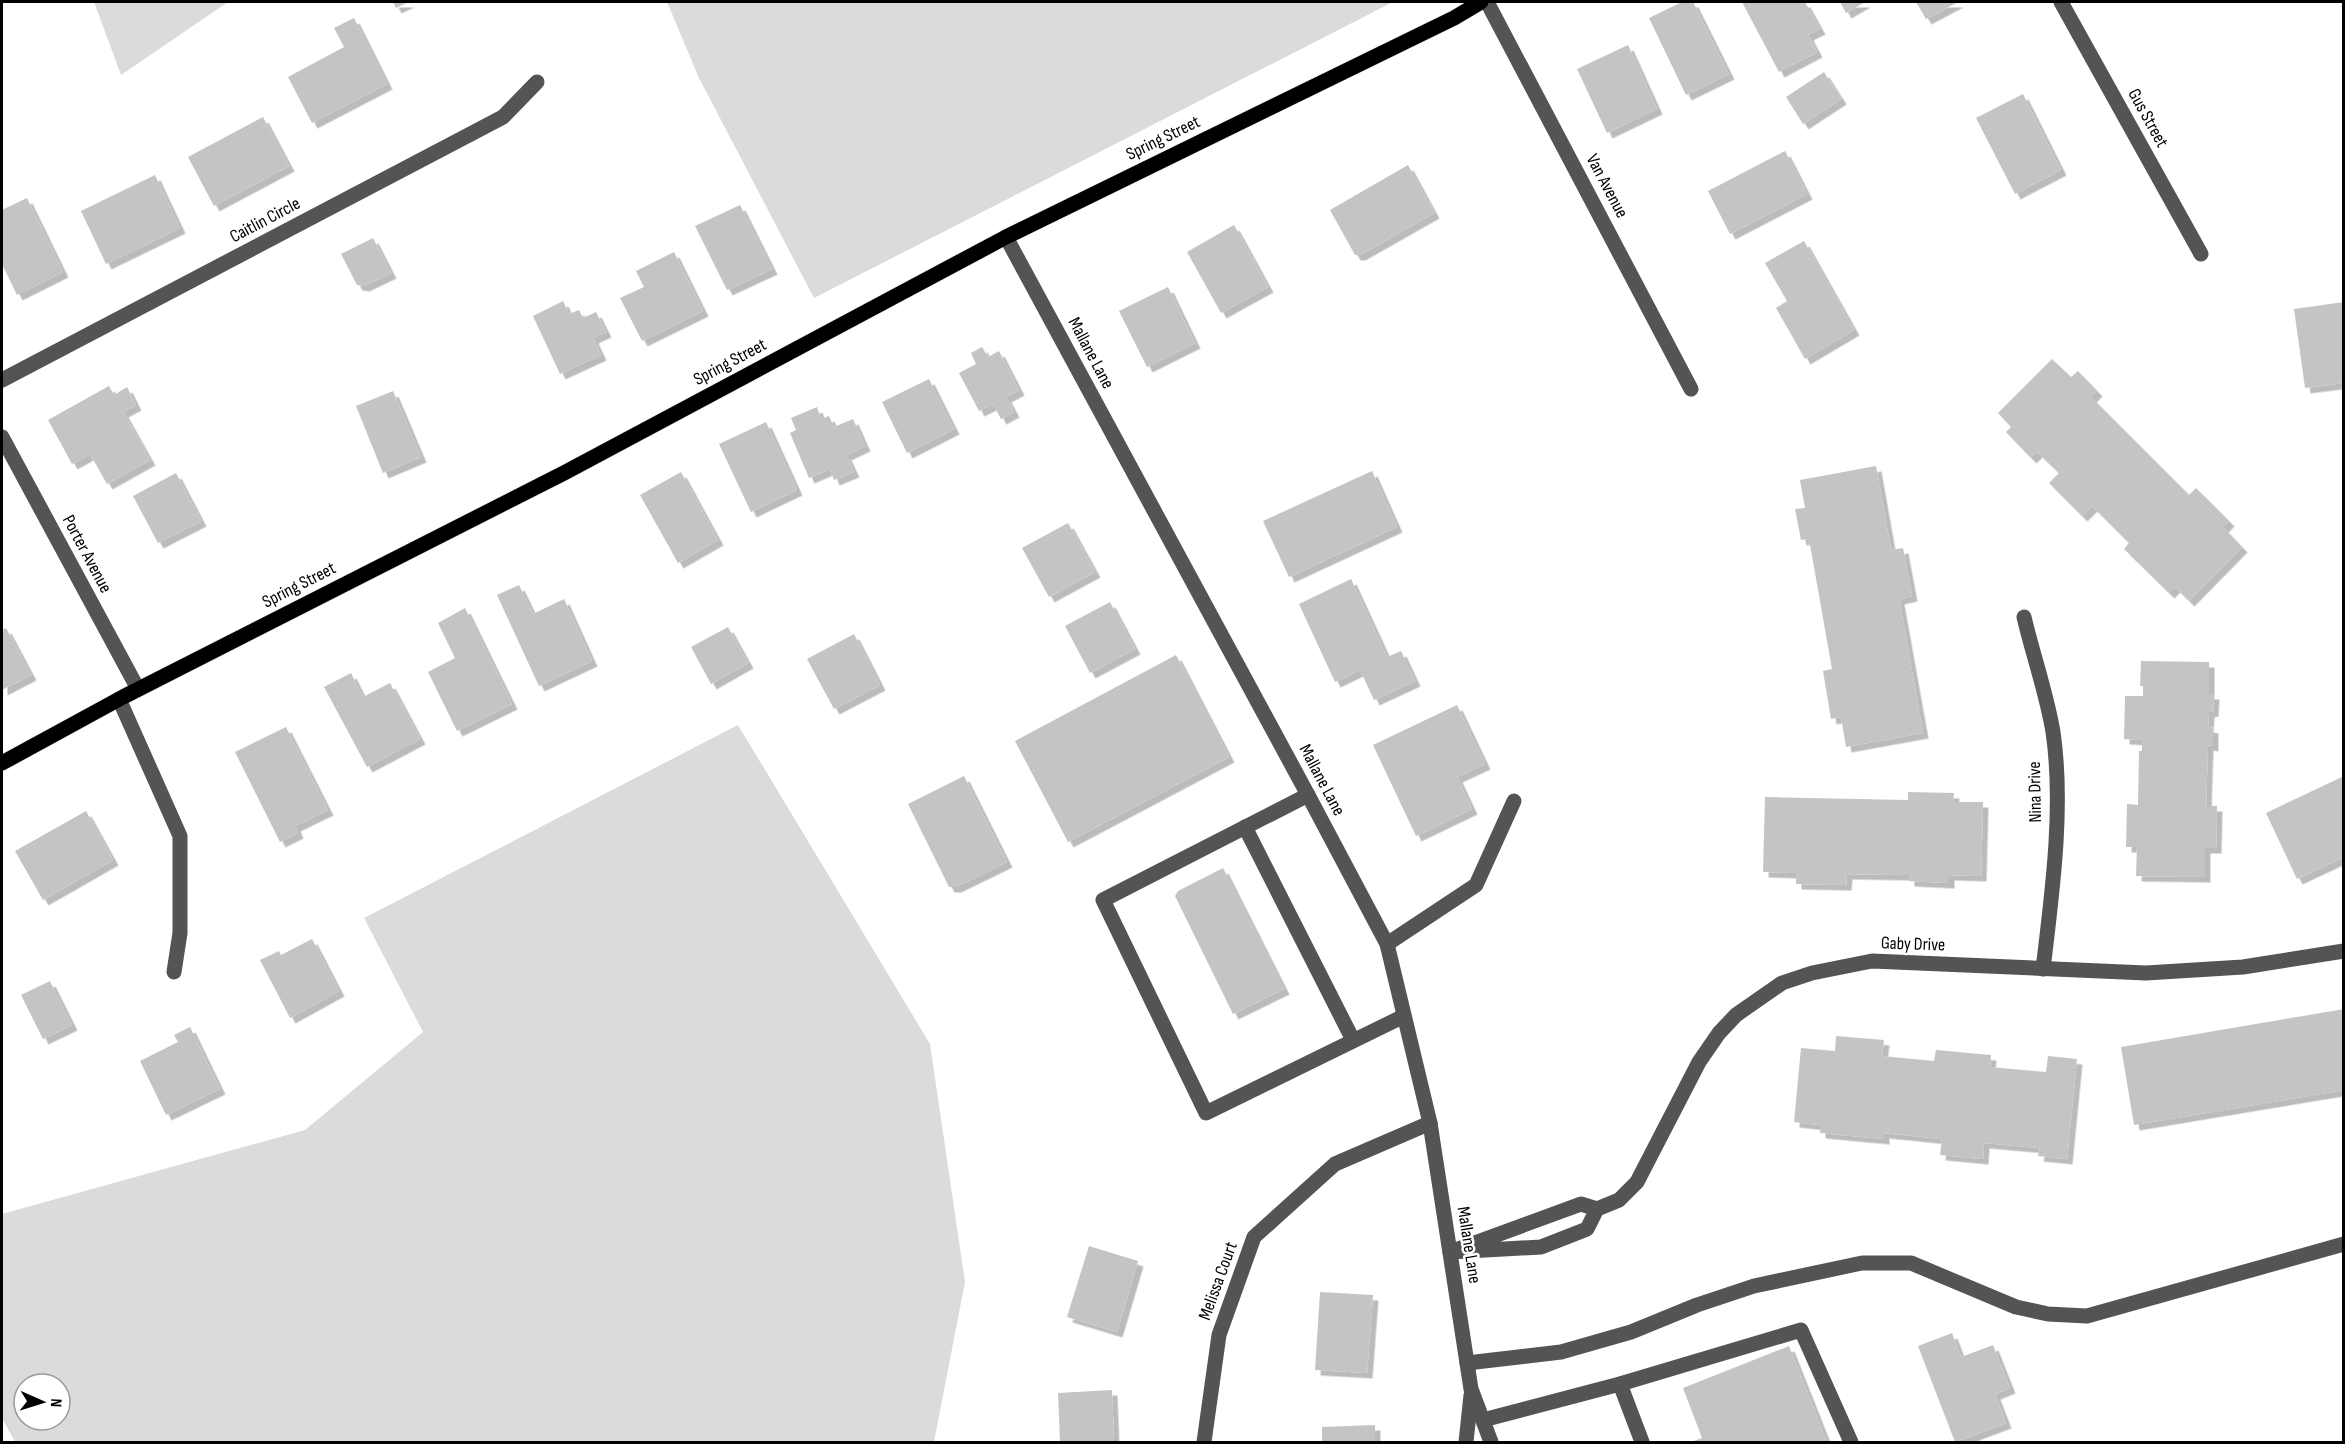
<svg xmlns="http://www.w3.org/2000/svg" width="2345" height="1444" font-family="'Sofia Sans Condensed',sans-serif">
<defs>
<filter id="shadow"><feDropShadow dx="5.5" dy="5.5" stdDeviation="0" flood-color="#0004"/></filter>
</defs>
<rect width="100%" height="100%" fill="#fff"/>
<!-- green -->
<g fill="#dbdbdb" fill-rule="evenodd">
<path d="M94,2H228L121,75Z"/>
<path d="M667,2H1393L814,298L699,78Z"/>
<path d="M738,725L930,1044L965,1282L934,1442H15L2,1418V1214L305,1130L423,1032L364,918ZM24,1384H60V1420H24Z"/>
</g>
<!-- building -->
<g fill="#c4c4c4" filter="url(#shadow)">
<path d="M393,2H409L396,8Z"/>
<path d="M1682,2H1693L1729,74L1686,95L1649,18Z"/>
<path d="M1742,2H1805L1820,29L1808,35L1817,52L1779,72Z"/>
<path d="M1840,2H1865L1846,13Z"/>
<path d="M1916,2H1958L1926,19Z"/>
<path d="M354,18L387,84L312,123L288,77L344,47L334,28Z"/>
<path d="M1628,45L1657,109L1607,133L1577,69Z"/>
<path d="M1824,72L1841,99L1803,124L1786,97Z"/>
<path d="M2023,94L2061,170L2015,194L1976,118Z"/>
<path d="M263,117L289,166L214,206L188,157Z"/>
<path d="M1785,151L1807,194L1730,234L1708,191Z"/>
<path d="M1408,165L1434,213L1360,255H1355L1330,210Z"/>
<path d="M155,175L180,228L106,264L81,211Z"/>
<path d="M27,198L63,272L17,295L2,264V210Z"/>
<path d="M740,205L772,269L727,290L695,226Z"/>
<path d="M1234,225L1268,287L1221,313L1187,252Z"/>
<path d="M373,238L391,273L364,286L357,285L341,254Z"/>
<path d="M1804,241L1854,330L1805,359L1776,308L1787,301L1765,263Z"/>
<path d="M674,252L703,311L642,341L620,298L644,287L636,271Z"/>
<path d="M1168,287L1195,343L1147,367L1119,311Z"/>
<path d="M563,301L569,314L579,310L583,318L596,312L606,332L593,338L601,355L560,374L533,316Z"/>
<path d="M2344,302V383L2305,388L2294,309Z"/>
<path d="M982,347L988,357L999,351L1019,390L1006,397L1014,412L1001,419L993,404L979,411L959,373L976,364L971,353Z"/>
<path d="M2052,359L2071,377L2078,371L2097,391L2091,397L2189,495L2196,488L2229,521L2223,527L2242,547L2189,601L2175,587L2169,593L2124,549L2129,543L2092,506L2082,516L2049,483L2059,473L2037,452L2031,458L2006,432L2011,427L1998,413Z"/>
<path d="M929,379L954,429L907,453L882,402Z"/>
<path d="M109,386L114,395L127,387L136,405L123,412L150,460L107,484L90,454L72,464L48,420Z"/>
<path d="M393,391L421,457L383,473L356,406Z"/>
<path d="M817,407L821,419L829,416L834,427L853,419L865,446L846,455L854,472L834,480L830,469L809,478L790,433L796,430L791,418Z"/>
<path d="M766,422L797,490L751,512L719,444Z"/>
<path d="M1876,466L1891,550L1903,548L1912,596L1899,599L1923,733L1846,747L1841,717L1831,719L1823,671L1832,669L1809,539L1801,540L1795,509L1805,508L1800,480Z"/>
<path d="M1372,471L1397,527L1289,577L1263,521Z"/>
<path d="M681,472L718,540L678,563L640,495Z"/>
<path d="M176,473L201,521L158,543L133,496Z"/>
<path d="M1068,523L1095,572L1049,597L1022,548Z"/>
<path d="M1351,579L1387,657L1401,651L1415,681L1374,700L1360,670L1335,682L1299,604Z"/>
<path d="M519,585L533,614L564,599L592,661L539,686L497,595Z"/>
<path d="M1110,602L1135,649L1090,673L1065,626Z"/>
<path d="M465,608L512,704L457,731L428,672L455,658L438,623Z"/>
<path d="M728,627L748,663L711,684L691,647Z"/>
<path d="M6,628L31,675L2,690V630Z"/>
<path d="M854,634L880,685L834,709L807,659Z"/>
<path d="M1176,655L1229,757L1068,842L1015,741Z"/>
<path d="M2141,661L2209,662V694H2214L2213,711L2209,712L2208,727L2213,728V746L2208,745L2206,806H2217L2216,848H2205V877L2136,876L2137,847H2126L2127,804L2138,805L2139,751H2142V740L2124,739L2125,696H2143V686H2140Z"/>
<path d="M351,673L363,697L390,683L420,739L367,767L324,687Z"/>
<path d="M1457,705L1485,764L1457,777L1472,809L1416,836L1373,745Z"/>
<path d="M286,727L328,810L295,826L298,833L280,842L235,752Z"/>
<path d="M964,776L1007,862L956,887H949L908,804Z"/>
<path d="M2344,776V857L2297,879L2266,813Z"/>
<path d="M1908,792L1954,793L1953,802H1983L1981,876L1949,875V883L1909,881V875L1847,874L1846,885L1796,884V873L1763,872L1765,797L1908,800Z"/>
<path d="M86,811L113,860L43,900L15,851Z"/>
<path d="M1223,868L1284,989L1233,1014L1175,896L1178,891Z"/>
<path d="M312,939L339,991L290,1018L260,960L279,951L281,955Z"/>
<path d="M50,981L72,1025L43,1039L21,995Z"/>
<path d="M2344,1009V1090L2134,1125L2121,1047Z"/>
<path d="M190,1027L220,1089L166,1115L140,1061L178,1042L174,1035Z"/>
<path d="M1836,1036L1884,1040L1882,1056L1934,1061L1936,1050L1991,1055L1990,1067L2046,1072L2048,1056L2077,1059L2067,1159L2038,1156L2040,1148L1984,1143L1983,1159L1940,1155L1942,1139L1884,1133V1139L1820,1133V1125L1794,1122L1801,1048L1835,1051Z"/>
<path d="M1089,1246L1138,1261L1117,1332L1067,1317Z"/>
<path d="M1320,1292L1373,1295L1367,1373L1315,1370Z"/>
<path d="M1952,1333L1961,1357L1993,1345L2010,1388L1995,1394L2006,1423L1955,1442L1918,1346Z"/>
<path d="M1789,1346L1827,1442H1691L1702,1438L1683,1388Z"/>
<path d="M1112,1390L1114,1442H1060L1058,1393Z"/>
<path d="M1375,1425V1442H1322V1427Z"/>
</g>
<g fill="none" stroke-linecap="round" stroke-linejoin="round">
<defs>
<path id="major" d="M2,763L123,697L564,473L1006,237L1454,18L1481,2"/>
</defs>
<!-- major casing -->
<use href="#major" stroke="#dbdbdb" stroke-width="16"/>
<!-- minor -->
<g stroke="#545454" stroke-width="15">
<path d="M1487,2L1691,389"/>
<path d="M2061,2L2201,254"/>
<path d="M1006,237L1308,795L1387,944L1430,1123L1471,1389L1491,1442"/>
<path d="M2,380L503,117L537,82"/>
<path d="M2,437L138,689"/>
<path d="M2024,617C2033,655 2047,695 2053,732C2064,807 2052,894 2043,969"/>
<path d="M119,699L180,836V933L174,972"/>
<path d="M1308,795L1103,900L1206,1113L1404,1016"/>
<path d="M1245,827L1353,1040"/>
<path d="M1387,944L1476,885L1514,801"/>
<path d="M1581,1204L1597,1209L1587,1229L1541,1247L1450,1252Z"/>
<path d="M1597,1209L1619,1200L1637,1182L1699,1062L1719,1033L1736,1015L1782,983L1812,973L1872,961L2146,973L2243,967L2344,951"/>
<path d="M1467,1363L1561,1352L1631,1332L1697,1305L1754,1286L1862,1263H1911L2016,1307L2048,1314L2087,1316L2344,1244"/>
<path d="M1620,1384L1642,1442"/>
<path d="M1483,1420L1620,1384L1801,1330L1851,1442"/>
<path d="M1204,1442L1219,1335L1254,1237L1335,1164L1430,1123"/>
<path d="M1466,1442L1471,1395"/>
</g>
<!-- major -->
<use href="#major" stroke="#000" stroke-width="15"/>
</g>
<g text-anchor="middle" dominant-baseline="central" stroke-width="5" stroke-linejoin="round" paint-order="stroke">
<!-- street labels -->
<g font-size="18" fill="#000" stroke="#fff">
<text transform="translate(2148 118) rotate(61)">Gus Street</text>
<text transform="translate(1163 138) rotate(-26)">Spring Street</text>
<text transform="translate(1607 186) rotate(62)">Van Avenue</text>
<text transform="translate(265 220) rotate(-28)">Caitlin Circle</text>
<text transform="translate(1091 353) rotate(62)">Mallane Lane</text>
<text transform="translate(730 362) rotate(-28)">Spring Street</text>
<text transform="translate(87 554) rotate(62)">Porter Avenue</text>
<text transform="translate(299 585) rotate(-27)">Spring Street</text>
<text transform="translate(1322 780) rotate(62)">Mallane Lane</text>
<text transform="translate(2035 792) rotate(-91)">Nina Drive</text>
<text transform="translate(1913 944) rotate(2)">Gaby Drive</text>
<text transform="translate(1469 1245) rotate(81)">Mallane Lane</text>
<text transform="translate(1218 1281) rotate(-70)">Melissa Court</text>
</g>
</g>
<!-- border -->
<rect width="2345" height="1444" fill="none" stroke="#000000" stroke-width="6"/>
<!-- north arrow -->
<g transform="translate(42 1402) rotate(93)"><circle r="28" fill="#ffffff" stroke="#999999" stroke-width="1.5"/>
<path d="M0-4.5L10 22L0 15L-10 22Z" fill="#000000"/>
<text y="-9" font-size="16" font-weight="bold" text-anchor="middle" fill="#000000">N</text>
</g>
</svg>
